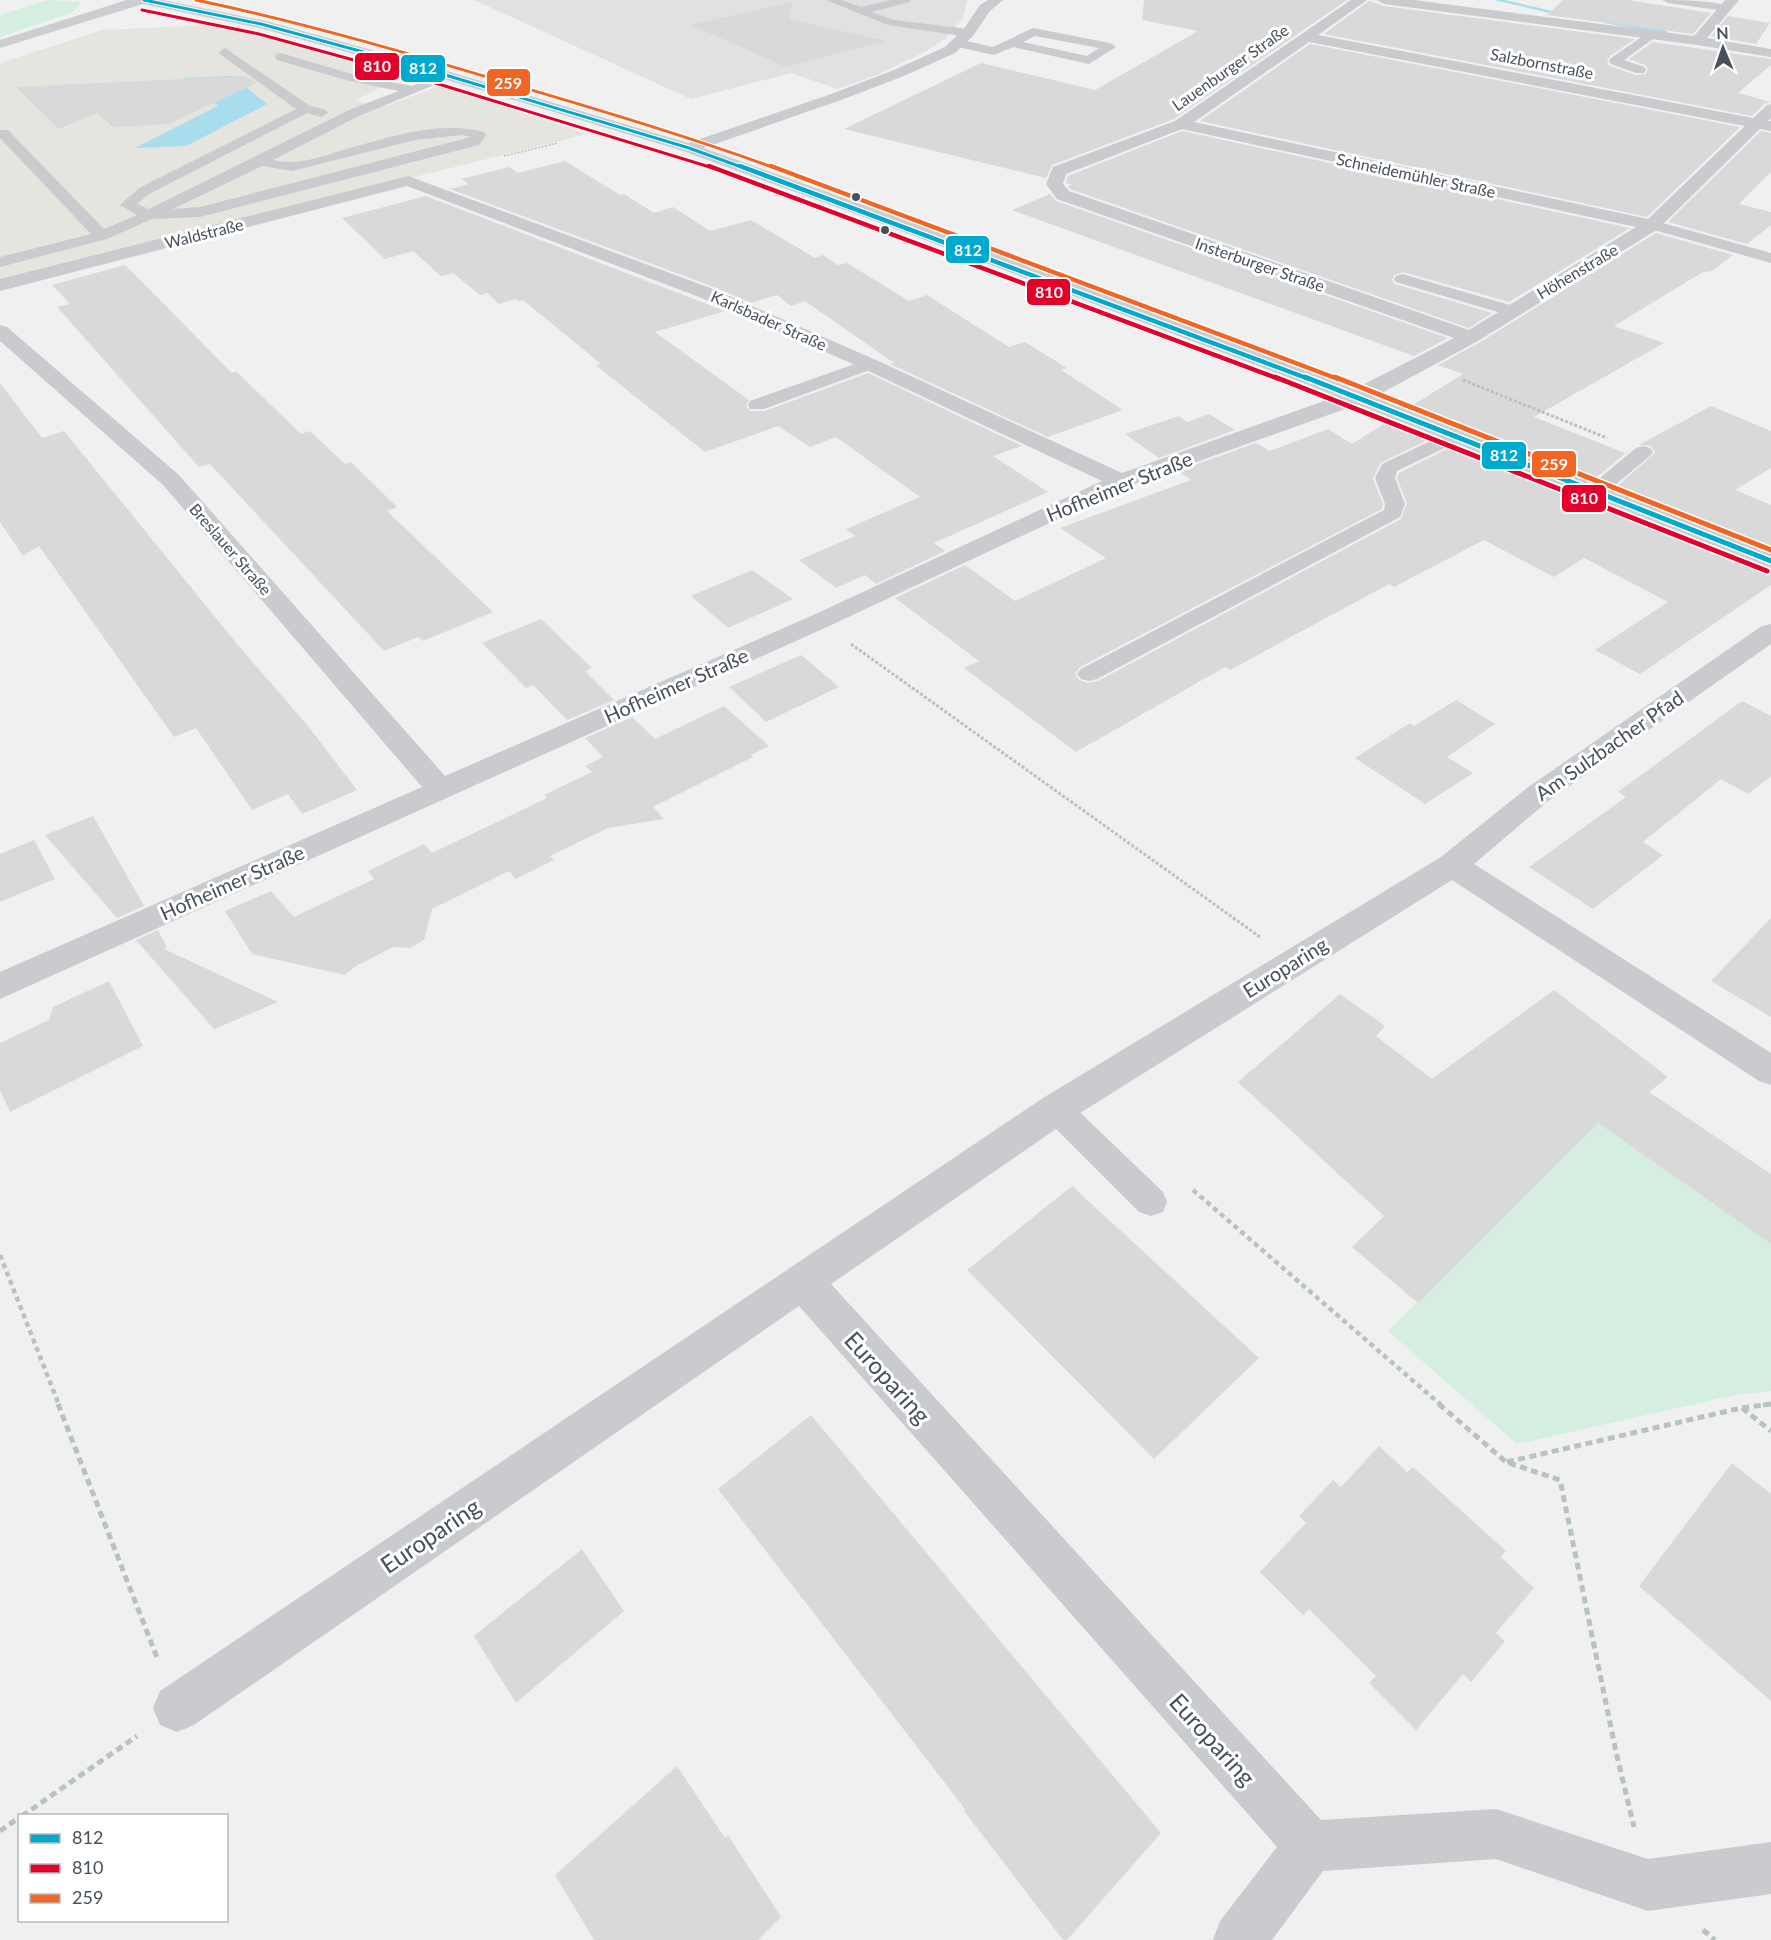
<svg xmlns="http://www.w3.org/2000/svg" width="1771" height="1940" font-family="Lato,sans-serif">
<rect width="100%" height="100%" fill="#f0f0f0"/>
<!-- commercial -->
<path fill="#e5e4de" d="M209,25L253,34L404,75L355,101L385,106L440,86L587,134L0,280V63L102,30Z"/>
<!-- education -->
<path fill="#e2e1e2" d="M474,0H967L963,18L945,39L923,53L879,74L838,89L791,73L691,99Z"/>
<!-- green -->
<g fill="#d4efe0">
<path d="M47,0L82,2L73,12L0,37V15Z"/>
<path d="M1584,1113L1771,1244V1391L1735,1395L1517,1444L1388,1331L1579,1142Z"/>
</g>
<!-- water -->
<path fill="#a9dced" d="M232,76L267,104L186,146L135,148L218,106L185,78Z"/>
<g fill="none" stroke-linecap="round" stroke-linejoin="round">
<!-- stream -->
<g fill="#a9dced" fill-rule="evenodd">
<path d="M1494,0H1505L1574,16L1571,18Z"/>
<path d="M1606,20L1665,30L1668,32L1665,34L1604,23Z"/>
</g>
</g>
<!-- building -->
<g fill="#d9d9da">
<path d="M1144,0H1347L1174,119L1052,165L1046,178L844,129L981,63L1095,90L1198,31L1142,20Z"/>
<path d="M1563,0H1628L1711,13L1693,34L1547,15Z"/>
<path d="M1369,1L1384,6L1635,39L1610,56L1607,62L1610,66L1636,75L1646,74L1648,69L1645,65L1629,59L1653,42L1771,59V65L1738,93L1771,102L1764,104L1752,116L1324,34Z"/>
<path d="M793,2L789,19L886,41L786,67L691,25Z"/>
<path d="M1728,16L1770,23L1756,44L1711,36Z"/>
<path d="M1310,44L1740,127L1647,217L1200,121Z"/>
<path d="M246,76L256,83L169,124L113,127L97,113L59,129L16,87Z"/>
<path d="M1182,131L1630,228L1509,302L1403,272L1394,275L1392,280L1395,284L1492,313L1469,328L1070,189L1068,186L1072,185L1066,183L1068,176Z"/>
<path d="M1761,131L1771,133V172L1739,204L1771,212V225L1747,244L1668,222Z"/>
<path d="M565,161L620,195L624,194L654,213L673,207L710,231L751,220L815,258L823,255L838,265L847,263L909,301L927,295L1009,347L1025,342L1067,368L1061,370L1123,410L1048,437L890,364L894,363L805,301L791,306L777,295L751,303L714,287L450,189L469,184L461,179L509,167L518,173Z"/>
<path d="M1050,194L1056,201L1448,338L1414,356L1012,210Z"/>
<path d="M426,196L725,311L655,332L749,400L746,406L750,411H765L868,373L1022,446L993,456L1048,492L934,543L945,551L876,584L865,575L836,588L799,560L855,536L846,529L920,497L836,437L810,447L778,426L705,452L603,371L596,365L601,364L523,300L519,301L516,299L499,304L487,293L480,295L453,273L441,276L413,251L385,259L342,218Z"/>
<path d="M1656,233L1733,255L1712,271L1703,272L1614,326L1664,343L1534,417L1625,453L1631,449L1593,480L1408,408L1463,374L1438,365L1479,343Z"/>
<path d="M125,265L232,373L236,371L301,434L310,431L345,464L351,462L397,507L387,511L493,612L423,641L418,637L384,651L210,464L199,467L57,307L70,304L52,285Z"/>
<path d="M0,383L42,438L64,431L237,644L308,726L357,790L302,814L288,794L252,810L196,728L174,737L39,546L23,556L0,522Z"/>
<path d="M1711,406L1771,431V468L1735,490L1771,505V550L1614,489L1655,453L1651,446L1639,445Z"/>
<path d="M1209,414L1235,430L1159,458L1125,434L1179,416L1187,422Z"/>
<path d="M1390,420L1434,437L1380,463L1373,479L1383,504L1382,509L1080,667L1075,674L1079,680L1088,683L1098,681L1401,519L1407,503L1397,478L1399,473L1455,445L1771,570V585L1640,674L1595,650L1668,602L1584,558L1554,577L1484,540L1394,587L1389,584L1230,670L1225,667L1076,752L964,668L979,661L895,598L965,565L1015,601L1106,558L1060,528L1191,480L1178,471L1256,443L1270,451L1328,429L1352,444Z"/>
<path d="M752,570L793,599L728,628L691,596Z"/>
<path d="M541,619L592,668L585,671L614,700L567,720L533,685L526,688L482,643Z"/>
<path d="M801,655L839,687L766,722L729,687Z"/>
<path d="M1456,700L1495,724L1447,757L1473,773L1425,804L1355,758L1410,723L1414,726Z"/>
<path d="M1742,701L1771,716V776L1748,794L1721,779L1643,842L1663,855L1593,909L1529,867L1626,797L1618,792Z"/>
<path d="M724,706L769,746L751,755L753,757L653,807L664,819L608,828L550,856L554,860L516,879L509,871L432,909L424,940L410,948L393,947L356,966L345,975L252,954L225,911L271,891L294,917L374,879L368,871L424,844L432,853L547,798L544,795L592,772L585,766L603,757L585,738L632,717L655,739Z"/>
<path d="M93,816L144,906L117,918L45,835Z"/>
<path d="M34,840L55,879L0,902V854Z"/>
<path d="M1771,918V1017L1711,981Z"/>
<path d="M158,930L167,947L164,949L278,1002L214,1029L136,940Z"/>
<path d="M109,981L143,1046L10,1112L0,1090V1043L49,1020L53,1007Z"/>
<path d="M1554,990L1668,1077L1649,1092L1771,1174V1244L1598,1123L1418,1303L1352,1247L1384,1216L1238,1082L1340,994L1385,1026L1376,1036L1432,1079Z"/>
<path d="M1072,1186L1259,1358L1154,1459L967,1270Z"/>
<path d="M811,1415L1161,1833L1067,1940H1063L964,1811L965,1809L718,1489Z"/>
<path d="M1379,1446L1407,1472L1413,1467L1506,1551L1501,1557L1534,1588L1496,1633L1505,1641L1471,1682L1463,1674L1416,1730L1369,1683L1376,1676L1309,1609L1303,1615L1260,1572L1306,1523L1299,1516L1333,1480L1341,1487Z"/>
<path d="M1732,1463L1771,1494V1701L1639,1586Z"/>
<path d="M582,1549L624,1611L516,1703L474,1636Z"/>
<path d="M677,1766L725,1838L728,1835L781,1917L758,1940H594L555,1875Z"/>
</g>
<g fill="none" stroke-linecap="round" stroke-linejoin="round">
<!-- path-far3 -->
<path stroke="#b7c3c0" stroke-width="1.5" stroke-dasharray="2 1.5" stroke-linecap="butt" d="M504,156L558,143"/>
<!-- path-far2 -->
<g stroke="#b7c3c0" stroke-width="3" stroke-dasharray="3 2" stroke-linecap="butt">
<path d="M1463,380L1607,438"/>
<path d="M851,644L1260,937"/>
</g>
<!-- path-far1 -->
<g stroke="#b7c3c0" stroke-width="4.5" stroke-dasharray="5 4" stroke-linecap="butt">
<path d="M1193,1190L1441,1405"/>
<path d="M0,1255L59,1405"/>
<path d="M1763,1405L1771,1404"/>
</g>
<!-- path -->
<g stroke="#b7c3c0" stroke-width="5" stroke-dasharray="7 4.5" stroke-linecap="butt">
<path d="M58,1404L158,1660"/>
<path d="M1439,1404L1506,1462L1560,1480L1616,1752L1634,1827"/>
<path d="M1742,1408L1771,1431"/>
<path d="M1507,1462L1741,1408L1771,1404"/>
<path d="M22,1816L137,1736"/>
<path d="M0,1831L20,1817"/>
<path d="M1703,1930L1715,1940"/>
</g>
<!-- lane -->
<g fill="#cacbce" fill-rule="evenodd">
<path d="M826,0H842L861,7L891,0H911L909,2L872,12L894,20L968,29L974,33L968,37L888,25Z"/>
<path d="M1662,0C1679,0 1718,0 1731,8L1725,11L1668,3Z"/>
<path d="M1033,28L1110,43L1116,47L1089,64L1013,47L994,55L953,46L951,43L957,39L993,47ZM1035,36L1099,48L1087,56L1023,42Z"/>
<path d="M1649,32L1653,33V39L1624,60L1644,67L1646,70L1644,73H1636L1611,64L1609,61L1611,58Z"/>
<path d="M225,48L310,106L326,110L328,113L321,117L307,113L149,194L137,204L149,209L351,109L399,91L349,81L277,60L275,57L277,54L281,53L355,75L412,86L450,72L456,76L361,115L273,160C295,166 318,158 340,151C387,138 436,120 484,132L486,135L479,145L200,217L152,219L107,239L0,267V257L91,234L0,138V130H8L104,229L137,215L120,205L139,188L296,109L221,55L219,52ZM462,135L471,137L200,207L173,209L262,166L292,171L415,140Z"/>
<path d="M1652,220L1771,253V263L1647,228L1644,225Z"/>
<path d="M1402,274L1517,307L1519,311L1511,316L1396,282L1394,279L1396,276Z"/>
<path d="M869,359L875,360L878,364L875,368L764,409H750L748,405L750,401Z"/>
<path d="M1456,429L1463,431L1466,435L1463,439L1397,471L1395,478L1405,504L1400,517L1097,679L1089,681L1081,679L1077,674L1081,669L1384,510L1385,504L1375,478L1382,464Z"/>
<path d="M1643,446L1650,448L1653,452L1650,456L1603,495H1589L1586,491L1589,487L1636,448Z"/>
<path d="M1056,1096L1067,1100L1163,1192L1167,1202L1163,1212L1151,1216L1139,1212L1045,1118L1041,1109L1045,1100Z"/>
</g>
<!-- street -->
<g fill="#cacbce" fill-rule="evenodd">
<path d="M988,0H1003L990,11L973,36L955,53L904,76L841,100L695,151H683L681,148L683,145L831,94L894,70L945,47L963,30L980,5Z"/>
<path d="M1351,0H1367L1318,35L1753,118L1766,106L1771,104V118L1768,121H1771V131L1760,129L1658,229L1478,341L1365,402L1129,486L827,627L0,999V972L422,787L163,485L0,341V325L7,327L179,475L445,776L809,617L1102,481L862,368L699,297L407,186L0,291V279L408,176L713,289L876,360L1122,473L1349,392L1454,338L1057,199L1046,184L1053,167L1175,121ZM1309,42L1745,126L1648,219L1194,122ZM1182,129L1636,227L1469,330L1069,191L1063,184L1066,174Z"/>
<path d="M1377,0H1414L1694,36L1725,0H1739L1707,38L1771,49V57L1697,45L1384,4Z"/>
<path d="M1771,624V644L1547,802L1474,864L1771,1053V1085L1759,1081L1452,880L1069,1120L831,1284L1321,1820L1496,1809L1648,1859L1771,1842V1894L1648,1911L1496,1859L1323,1871L1272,1940H1213L1220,1921L1277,1847L799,1306L194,1725L177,1732L160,1725L153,1708L160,1691L1043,1098L1441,857L1527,788L1762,626Z"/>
</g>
<!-- secondary -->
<path fill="#cbcdd1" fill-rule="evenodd" d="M127,0H163L266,21L427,65L695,145L889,214L1312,373L1771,552V568L1298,381L877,222L683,151L417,71L259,28L143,4L0,48V40Z"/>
<defs>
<path id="bus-1-far2" d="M144,0L261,24L422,68L689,148L744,168"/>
<path id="bus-1-far1" d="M740,166L1309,379"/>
<path id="bus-1" d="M1305,377L1771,561"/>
<path id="bus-2-far2" d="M142,10L259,34L419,78L713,168"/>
<path id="bus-2-far1" d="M709,166L1279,379"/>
<path id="bus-2" d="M1275,377L1767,571"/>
<path id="bus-3-far2" d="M196,0C301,22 404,52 507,83C597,109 687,136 775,168"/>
<path id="bus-3-far1" d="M771,166L1338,379"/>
<path id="bus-3" d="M1335,377L1771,550"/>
</defs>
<!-- bus-1-far2 casing -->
<use href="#bus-1-far2" stroke="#fff" stroke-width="5"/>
<!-- bus-1-far1 casing -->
<use href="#bus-1-far1" stroke="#fff" stroke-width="7"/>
<!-- bus-1 casing -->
<use href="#bus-1" stroke="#fff" stroke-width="8"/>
<!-- bus-2-far2 casing -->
<use href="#bus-2-far2" stroke="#fff" stroke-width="5"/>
<!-- bus-2-far1 casing -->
<use href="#bus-2-far1" stroke="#fff" stroke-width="7"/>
<!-- bus-2 casing -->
<use href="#bus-2" stroke="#fff" stroke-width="8"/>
<!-- bus-3-far2 casing -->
<use href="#bus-3-far2" stroke="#fff" stroke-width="5"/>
<!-- bus-3-far1 casing -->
<use href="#bus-3-far1" stroke="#fff" stroke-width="7"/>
<!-- bus-3 casing -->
<use href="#bus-3" stroke="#fff" stroke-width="8"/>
<!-- bus-1-far2 -->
<use href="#bus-1-far2" stroke="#00a9ce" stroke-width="3"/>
<!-- bus-1-far1 -->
<use href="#bus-1-far1" stroke="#00a9ce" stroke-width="4.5"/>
<!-- bus-1 -->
<use href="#bus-1" stroke="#00a9ce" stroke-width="5"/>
<!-- bus-2-far2 -->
<use href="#bus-2-far2" stroke="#e4002b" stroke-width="3"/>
<!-- bus-2-far1 -->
<use href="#bus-2-far1" stroke="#e4002b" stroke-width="4.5"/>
<!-- bus-2 -->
<use href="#bus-2" stroke="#e4002b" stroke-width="5"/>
<!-- bus-3-far2 -->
<use href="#bus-3-far2" stroke="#f26522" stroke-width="3"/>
<!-- bus-3-far1 -->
<use href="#bus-3-far1" stroke="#f26522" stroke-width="4.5"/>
<!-- bus-3 -->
<use href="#bus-3" stroke="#f26522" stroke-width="5"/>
</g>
<!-- markers -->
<g fill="#47515c" stroke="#fff" stroke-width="2">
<circle cx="856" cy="197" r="5"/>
<circle cx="885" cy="230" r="5"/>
</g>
<g text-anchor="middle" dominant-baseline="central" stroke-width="6" stroke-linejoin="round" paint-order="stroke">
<!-- far-street labels -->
<g font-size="16" fill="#47515c" stroke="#fff">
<text transform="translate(1542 63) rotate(11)">Salzbornstraße</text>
<text transform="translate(1230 67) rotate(-35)">Lauenburger Straße</text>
<text transform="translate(1416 175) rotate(12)">Schneidemühler Straße</text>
<text transform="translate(204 233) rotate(-14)">Waldstraße</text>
<text transform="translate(1260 264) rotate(19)">Insterburger Straße</text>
<text transform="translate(1577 271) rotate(-31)">Höhenstraße</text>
<text transform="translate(769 320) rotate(24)">Karlsbader Straße</text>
<text transform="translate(231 549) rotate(49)">Breslauer Straße</text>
</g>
<!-- street labels -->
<g font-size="20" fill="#47515c" stroke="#fff">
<text transform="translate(1119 486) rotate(-22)">Hofheimer Straße</text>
<text transform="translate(676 685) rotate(-24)">Hofheimer Straße</text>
<text transform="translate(1609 745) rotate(-35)">Am Sulzbacher Pfad</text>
<text transform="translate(232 882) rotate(-24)">Hofheimer Straße</text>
<text transform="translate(1285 967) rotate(-32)">Europaring</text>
</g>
<!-- near-street labels -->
<g font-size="24" fill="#47515c" stroke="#fff">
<text transform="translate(888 1377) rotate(48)">Europaring</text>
<text transform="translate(430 1535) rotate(-34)">Europaring</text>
<text transform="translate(1213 1739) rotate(48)">Europaring</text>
</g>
</g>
<g stroke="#fff" stroke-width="2">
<rect x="354" y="52" width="46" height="29" rx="6" fill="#e4002b"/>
<rect x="400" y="54" width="46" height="29" rx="6" fill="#00a9ce"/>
<rect x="486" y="68" width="45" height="29" rx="6" fill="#f26522"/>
<rect x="945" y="235" width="45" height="29" rx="6" fill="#00a9ce"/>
<rect x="1026" y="278" width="45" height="28" rx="6" fill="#e4002b"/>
<rect x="1481" y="441" width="46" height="29" rx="6" fill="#00a9ce"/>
<rect x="1531" y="450" width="46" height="28" rx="6" fill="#f26522"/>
<rect x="1561" y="484" width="46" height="29" rx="6" fill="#e4002b"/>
</g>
<g font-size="16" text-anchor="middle" font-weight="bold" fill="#fff">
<text x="377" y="72">810</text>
<text x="423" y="74">812</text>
<text x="508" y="89">259</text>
<text x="968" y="256">812</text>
<text x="1049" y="298">810</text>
<text x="1504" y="461">812</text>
<text x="1554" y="470">259</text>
<text x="1584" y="504">810</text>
</g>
<!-- legend -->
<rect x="18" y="1814" width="210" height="108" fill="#ffffff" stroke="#b5b9be" stroke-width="1.5"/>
<rect x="30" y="1834" width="30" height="9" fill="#00a9ce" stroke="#b5b9be" stroke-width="1.5"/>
<text x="72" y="1844" font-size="18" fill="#47515c">812</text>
<rect x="30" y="1864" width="30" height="9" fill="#e4002b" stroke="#b5b9be" stroke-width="1.5"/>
<text x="72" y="1874" font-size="18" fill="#47515c">810</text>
<rect x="30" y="1894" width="30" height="9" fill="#f26522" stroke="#b5b9be" stroke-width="1.5"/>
<text x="72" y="1904" font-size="18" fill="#47515c">259</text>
<!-- north arrow -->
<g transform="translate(1723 48) rotate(358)" stroke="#ffffff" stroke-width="4.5" paint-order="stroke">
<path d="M0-4.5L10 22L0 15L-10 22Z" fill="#47515c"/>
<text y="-9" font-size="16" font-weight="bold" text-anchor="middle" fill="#47515c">N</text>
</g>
</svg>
